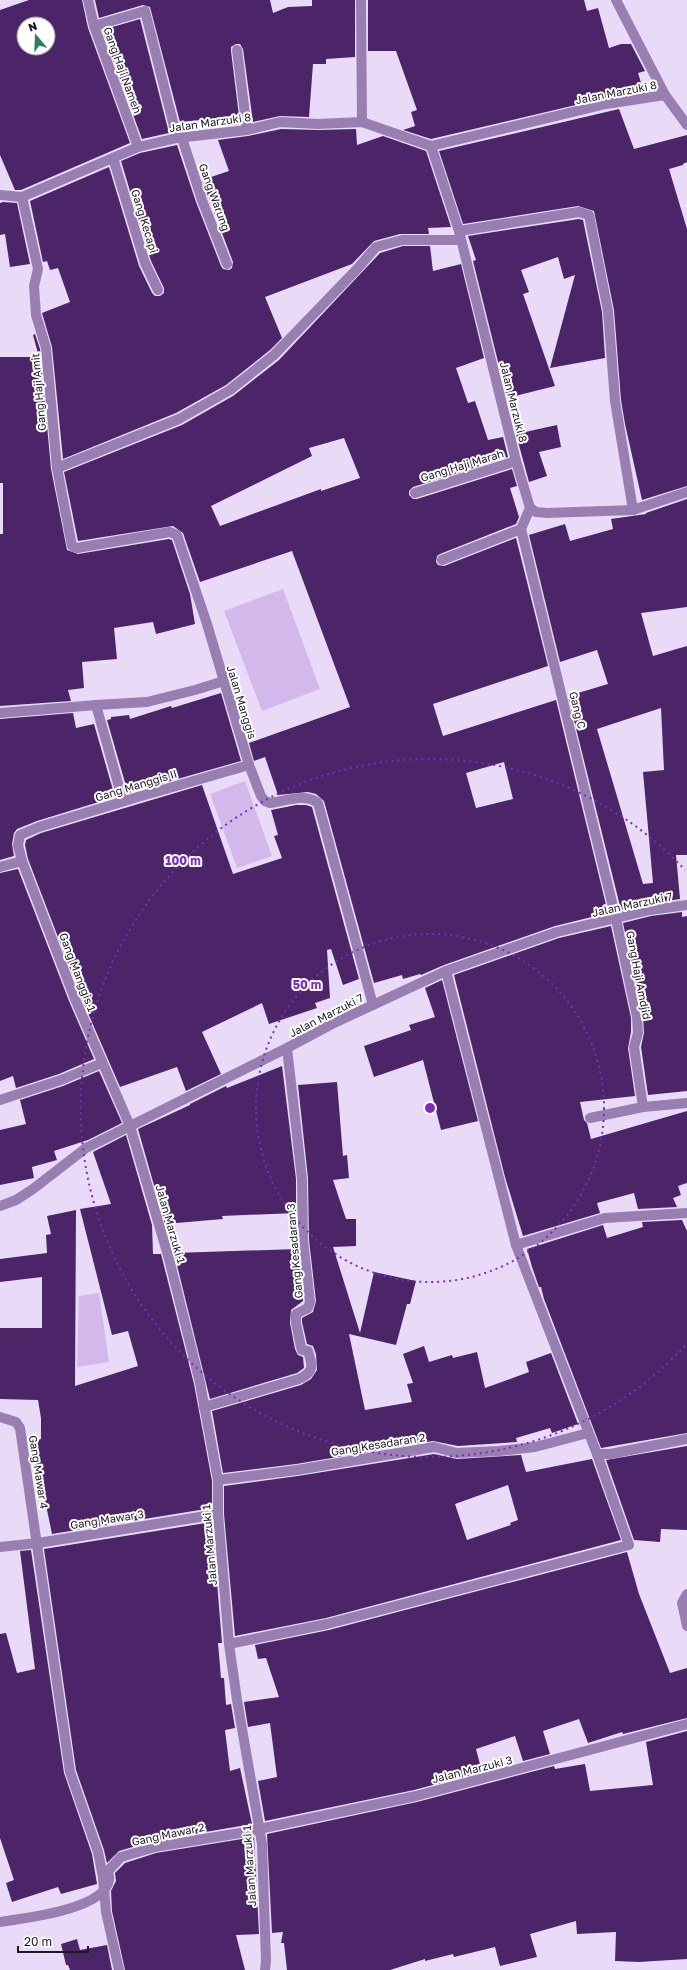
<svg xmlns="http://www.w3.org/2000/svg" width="687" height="1970" font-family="'Golos Text',sans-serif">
<rect width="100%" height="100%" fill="#e9dbf7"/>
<!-- green -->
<g fill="#d3b9eb">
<path d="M283,589L320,689L262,711L224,611Z"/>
<path d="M245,781L272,856L237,868L210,794Z"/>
<path d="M99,1293L109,1362L77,1367L79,1296Z"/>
</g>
<!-- building -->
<g fill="#4c2568" fill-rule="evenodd">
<path d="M29,0H82L88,28L130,143L21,190H15L0,155V10ZM24,24H48V48H24Z"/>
<path d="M95,0H270L273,13L288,7L312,6V0H355V57L326,59V64H313L309,117L280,116L253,122L243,49L240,44H236L231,47V51L240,124L214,127L211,119L180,122L150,7L143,5L99,18Z"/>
<path d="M368,0H584L587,11L598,8L609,48L621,44H631L645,71L638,73L642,86L614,96L431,139L403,130L415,126L411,112L417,110L396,51H368Z"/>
<path d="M140,19L169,133L142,139L102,30Z"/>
<path d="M619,109L634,149L687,135V162L683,164V165L669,169L687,229V486L642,500L625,424L621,400L614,310L594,211L578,206L463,224L439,151Z"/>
<path d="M281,129L318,130L356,129L357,145L383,136L426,151L451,227L428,228L429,234H400L374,241L352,264L265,297L282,338L270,350L226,385L176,413L63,459L52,347L42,313L70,302L58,268L50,270L47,261L43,262L30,201L109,167L139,266L152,293L155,296H160L164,293V288L151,261L121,161L140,153L177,145L196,202L221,266L223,269L229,270L232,268L233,262L202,180L229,171L218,140L248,136Z"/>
<path d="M3,202L17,203L30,264L10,267L5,234L0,235V203Z"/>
<path d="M579,219L583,220L602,312L605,358L550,368L575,275L564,279L558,257L521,270L529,292L523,294L555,386L507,398L473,261L476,260L468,236Z"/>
<path d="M403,246H430L433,271L461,264L484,358L456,368L468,403L475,401L488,440L503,437L508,457L413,487L409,491V495L413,499H417L512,469L517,486L510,488L519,517L516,524L440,554L437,556L436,562L438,565L444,566L516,538L548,666L433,704L443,736L556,700L608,913L555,926L444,965L421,975L420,974L403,979L402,975L374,983L324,801L316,794L308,792L278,795L265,757L254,761L249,743L350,707L292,551L200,582L183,533L173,526L78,541L64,472L182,425L233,396L279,360L380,253ZM344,438L360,478L321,491V489L220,526L211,506L312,456L309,448ZM504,762L513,799L476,808L466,773Z"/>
<path d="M35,334L40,349L51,469L67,550L78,554L169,539L172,540L190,594L195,624L156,634L153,622L114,628L117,659L82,662L84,688L68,690L71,701L0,706V534H3V483H0V357H39L33,335Z"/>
<path d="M557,425L561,447L539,452L547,476L529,482L516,434Z"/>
<path d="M687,499V607L641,613L653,656L687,646V855H676L680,899L648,904L621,910L568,696L608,684L597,650L560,662L529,535L565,524L570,541L613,529L611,519L646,514V513ZM661,708L664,770L643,772L653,883L643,884L597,729Z"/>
<path d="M221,693L241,761L128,793L107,720L111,719V717L129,715L130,719L171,706L172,708Z"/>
<path d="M73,713L76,728L94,724L115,797L37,821L17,829L14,833L12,844L14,856L0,860V719Z"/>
<path d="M202,785L233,874L282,858L274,836L278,835L271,810L296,805H306L312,807L359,979L343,985L331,949L327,950L330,998L315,1003L317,1008L269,1024L262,1003L202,1032L221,1074L186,1091L177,1067L120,1087L81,997L28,859L25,845L26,840L41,833Z"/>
<path d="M18,869L69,1001L94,1059L59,1074L16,1088L13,1076L0,1081V873Z"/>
<path d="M682,912V917L687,916V1091L648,1095L641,1047L644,1033L643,1016L623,923L651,916Z"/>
<path d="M611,926L631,1018V1032L628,1048L635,1096L580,1102L584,1120L587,1123L591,1139L687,1111V1183L678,1186L681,1195L673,1198L677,1207L638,1209L634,1193L597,1203L600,1213L523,1236L505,1177L454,975L559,938Z"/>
<path d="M442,980L478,1121L441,1130L423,1060L374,1077L364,1046L411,1030L409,1025L435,1017L425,988Z"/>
<path d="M282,1066L296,1179V1213L222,1216L223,1219L165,1224L138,1129L190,1105V1104L226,1086L227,1088Z"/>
<path d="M99,1071L122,1123L88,1140L54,1151L57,1160L32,1167L34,1178L0,1185V1130L26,1124L20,1100L63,1086Z"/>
<path d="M337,1082L343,1156L347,1155L349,1178L333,1180L346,1219H356V1246L333,1247L360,1333L374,1272L416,1281L410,1304H407L396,1345L349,1334L365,1410L412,1402L407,1384L413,1383L403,1354L424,1346L429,1362L452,1355L453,1358L477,1352L485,1388L529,1372L526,1362L551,1353L578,1424L552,1433L550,1428L516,1438L517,1442L458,1446L433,1441L296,1464L223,1473L212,1411L301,1385L311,1379L317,1370L316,1354L313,1346L307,1344L302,1322V1318L313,1312L316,1301L309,1240L308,1178L298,1085Z"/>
<path d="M126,1135L152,1225L153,1254H161L194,1384L212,1481V1508L52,1534L46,1505L35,1464L37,1463L32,1442L41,1439V1418L38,1400L0,1399V1328H42V1277L0,1282V1259L47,1253L46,1235L51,1234L47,1216L76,1210L75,1386L138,1366L128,1331L112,1335L80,1209L111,1204L93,1152Z"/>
<path d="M682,1220L687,1231V1433L601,1448L544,1299L541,1287H539L532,1267L527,1249L603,1225L607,1238L643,1227L642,1222Z"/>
<path d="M298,1249L303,1301L291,1310L290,1323L295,1349L298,1355L303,1357L304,1368L297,1373L210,1399L174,1253Z"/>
<path d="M687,1446V1530L661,1529L660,1542L634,1540L606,1460Z"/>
<path d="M434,1454L457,1459L521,1455L526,1472L592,1459L621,1540L326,1618L235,1636L224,1514V1486L298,1476ZM508,1485L518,1520L510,1523L511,1525L467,1540L455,1504Z"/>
<path d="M212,1522L222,1643H218L221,1678H224L226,1705L231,1704L235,1728L225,1730L230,1771L240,1768L252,1824L153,1841L119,1851L107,1863L104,1850L76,1770L44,1549Z"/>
<path d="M31,1550L64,1773L92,1854L97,1884L61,1894L58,1887L12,1902L6,1883L14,1880L0,1838V1634L6,1633L17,1673L35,1669L20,1551Z"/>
<path d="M627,1552L639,1594L670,1673L687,1668V1718L623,1734L622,1732L588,1743L579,1719L543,1731L550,1754L523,1761L515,1736L476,1749L482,1772L414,1790L265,1821L258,1781L277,1777L270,1723L248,1727L244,1702L279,1697L266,1658L258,1659L255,1645L329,1630Z"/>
<path d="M687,1731V1959L639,1962L615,1961L616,1932L577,1934L576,1921L530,1934L537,1957L500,1966L495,1947L454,1957L453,1954L425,1961V1959L390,1970H287L284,1943H281L283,1932L272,1933L267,1834L417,1802L554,1766L555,1769L585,1764L590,1791L653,1785L646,1742Z"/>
<path d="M254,1837L259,1934L236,1935L245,1970H125L112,1911L111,1891L116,1881L115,1873L125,1863L156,1853Z"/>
<path d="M77,1939L80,1950L107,1945L112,1970H70L68,1965H66L61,1944Z"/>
</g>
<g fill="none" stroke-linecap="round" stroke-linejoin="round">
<!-- minor -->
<g stroke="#987eb1" stroke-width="10">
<path d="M88,0L94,26L138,147"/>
<path d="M361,0L362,122"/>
<path d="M616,0L665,95L687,125"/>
<path d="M94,26L145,11L177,138"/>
<path d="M237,50L247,130"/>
<path d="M182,138L202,200L227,264"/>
<path d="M431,146L459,231L516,461L530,508L536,512L547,513L633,510L687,492"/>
<path d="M113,158L145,263L158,290"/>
<path d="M0,195L22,197L138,147L177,138L247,130L280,122L318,124L362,122L431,146L606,104L665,95"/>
<path d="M22,197L38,269L34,286L36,315L46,348L57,468L72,546L77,548L170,532L177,535L207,624L249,765L261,796L265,801L270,803C286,801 305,793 318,803L373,1005"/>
<path d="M459,231L579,212L589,215L608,311L615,401L633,510"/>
<path d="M57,468L179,419L230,390L274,355L357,269L376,247L402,240H461"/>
<path d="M415,493L516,461"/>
<path d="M530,508L521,529L616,919L637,1017L638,1033L634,1047L643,1107"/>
<path d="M442,560L521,529"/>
<path d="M96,705L147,702L195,690L224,681"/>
<path d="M0,713L96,705L123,801"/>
<path d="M249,765L138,797L39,827L20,835L18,845L22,861L75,999L130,1126L169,1259L200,1383L218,1480V1514L229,1644L237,1700L262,1844L266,1961L265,1970"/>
<path d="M0,867L22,861"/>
<path d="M0,1100L61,1080L102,1063"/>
<path d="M590,1118L643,1107L687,1103"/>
<path d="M0,1206L16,1200L33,1189L86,1148L287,1048L332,1024L446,971L557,932L650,910L687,905"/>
<path d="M516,1245L605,1218L687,1213"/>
<path d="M204,1407L299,1379C314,1372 313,1366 308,1351L302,1350L301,1347L296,1323V1314L308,1308L310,1302L303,1240L302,1179L287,1048"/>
<path d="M0,1417L16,1422L20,1428L70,1772L98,1852L103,1877L106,1912L119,1970"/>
<path d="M597,1454H610L687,1439"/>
<path d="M218,1480L297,1470L434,1447L457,1453L499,1451L535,1447L588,1433"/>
<path d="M0,1547L38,1543L218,1514"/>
<path d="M687,1594L682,1603L687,1626"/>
<path d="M229,1644L327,1624L629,1545L597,1454L516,1245L446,971"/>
<path d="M0,1922C24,1918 104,1910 109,1880C110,1878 108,1873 108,1871L121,1857L155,1847L240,1833L416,1796L687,1724"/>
</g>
</g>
<!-- distance rings -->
<g fill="none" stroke="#7b2cbf" stroke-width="2" stroke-dasharray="2 4">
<circle cx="430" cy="1108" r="174"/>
<path d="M685 1346A349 349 0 1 1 685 870"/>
</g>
<g text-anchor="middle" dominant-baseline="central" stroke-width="4" stroke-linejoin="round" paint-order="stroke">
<!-- street labels -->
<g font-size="11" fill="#1c1721" stroke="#fff">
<text transform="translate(123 70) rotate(70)">Gang Haji Nameh</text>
<text transform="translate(616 92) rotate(-11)">Jalan Marzuki 8</text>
<text transform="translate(210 122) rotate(-8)">Jalan Marzuki 8</text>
<text transform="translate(215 197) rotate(70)">Gang Warung</text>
<text transform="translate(145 221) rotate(73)">Gang Kecapi</text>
<text transform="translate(38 392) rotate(-95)">Gang Haji Amit</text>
<text transform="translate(514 402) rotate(76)">Jalan Marzuki 8</text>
<text transform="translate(462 465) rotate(-17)">Gang Haji Marah</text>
<text transform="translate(242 702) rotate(73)">Jalan Manggis</text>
<text transform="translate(578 710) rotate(76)">Gang C</text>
<text transform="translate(136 785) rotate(-17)">Gang Manggis II</text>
<text transform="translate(632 904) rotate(-12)">Jalan Marzuki 7</text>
<text transform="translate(78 972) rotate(69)">Gang Manggis 1</text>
<text transform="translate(639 975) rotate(79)">Gang Haji Amdjid</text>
<text transform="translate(326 1015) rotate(-27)">Jalan Marzuki 7</text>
<text transform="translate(171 1224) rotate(74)">Jalan Marzuki 1</text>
<text transform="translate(294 1251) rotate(-95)">Gang Kesadaran 3</text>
<text transform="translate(378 1444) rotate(-9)">Gang Kesadaran 2</text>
<text transform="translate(39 1472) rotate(81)">Gang Mawar 4</text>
<text transform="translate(107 1519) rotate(-9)">Gang Mawar 3</text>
<text transform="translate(209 1545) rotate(-95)">Jalan Marzuki 1</text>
<text transform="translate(472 1769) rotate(-14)">Jalan Marzuki 3</text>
<text transform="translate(168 1834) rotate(-12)">Gang Mawar 2</text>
<text transform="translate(249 1866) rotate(-94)">Jalan Marzuki 1</text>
</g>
</g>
<circle cx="430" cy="1108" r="6" fill="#7b2cbf" stroke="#fff" stroke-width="2"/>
<g font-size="12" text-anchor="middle" font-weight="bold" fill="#7b2cbf" stroke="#fff" stroke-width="4" stroke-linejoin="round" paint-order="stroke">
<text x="183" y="865">100 m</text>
<text x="307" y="989">50 m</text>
</g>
<!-- north arrow -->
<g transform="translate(36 36) rotate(341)"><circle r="19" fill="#ffffff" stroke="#a4a2a6"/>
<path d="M0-3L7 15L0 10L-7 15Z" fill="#288055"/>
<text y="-6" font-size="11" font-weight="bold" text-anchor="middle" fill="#1c1721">N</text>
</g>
<!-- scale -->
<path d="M18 1946v6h70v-6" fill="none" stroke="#1c1721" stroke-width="2"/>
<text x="24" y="1946" font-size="12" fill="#1c1721" stroke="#ffffff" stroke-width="3" paint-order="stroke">20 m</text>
</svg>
